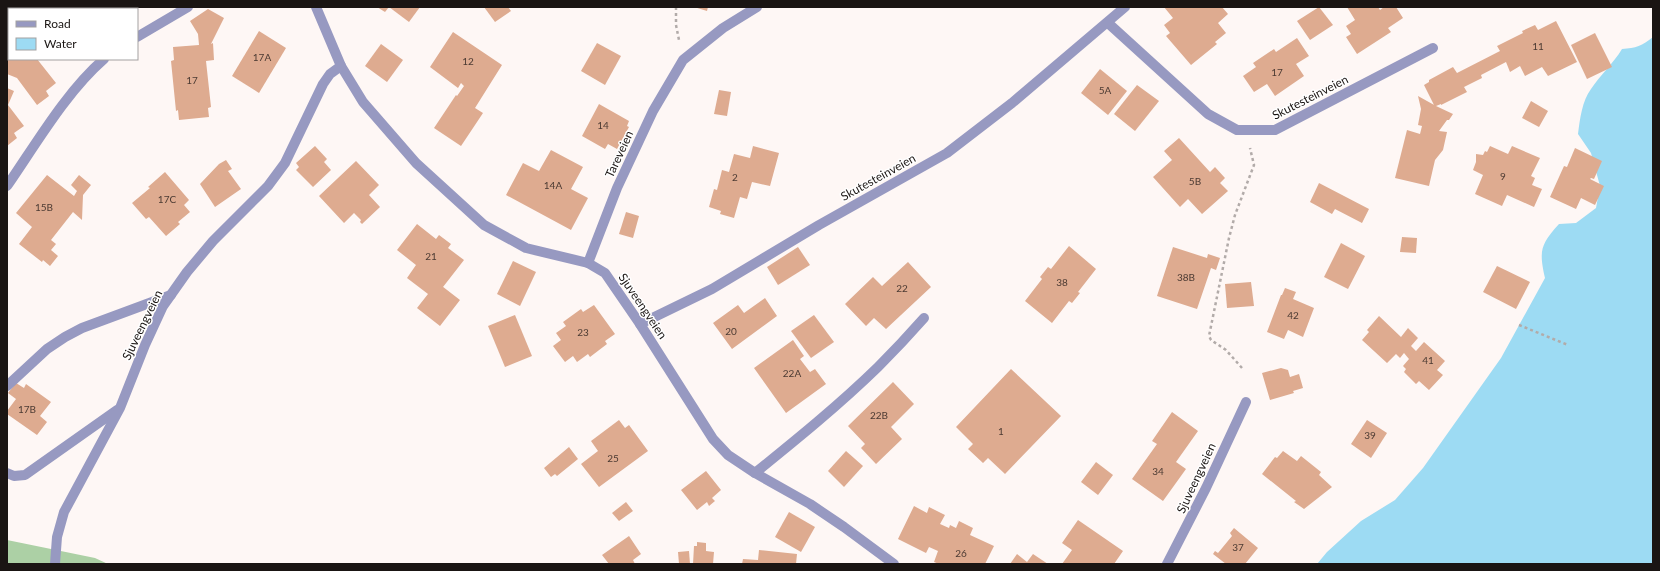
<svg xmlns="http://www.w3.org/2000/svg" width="1660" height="571" font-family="Lato,sans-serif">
<rect width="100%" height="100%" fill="#fef7f5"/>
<!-- forest -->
<path fill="#acd0a5" d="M7,540L95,558L108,564H7Z"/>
<!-- water -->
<path fill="#9ddbf3" d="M1653,37V564H1317L1327,552L1361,521L1395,500L1423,468L1501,358L1545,278C1539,251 1540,245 1559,224L1576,223L1596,208L1600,186L1591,153L1578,134C1580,119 1582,101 1591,89C1600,75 1613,64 1622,49C1636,48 1642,46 1653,37Z"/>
<!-- building -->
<g fill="#deab90">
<path d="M79,7H100L95,9H79Z"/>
<path d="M377,7H389L385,12Z"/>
<path d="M389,7H420L409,22Z"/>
<path d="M484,7H508L511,11L495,22Z"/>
<path d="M694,7H708L707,11Z"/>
<path d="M1164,7H1222L1228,14L1218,23L1226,33L1215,42L1217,44L1191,65L1166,36L1170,33L1164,25L1173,18Z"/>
<path d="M1319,7L1333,25L1310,40L1297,21Z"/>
<path d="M1347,7H1378L1380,10L1384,7H1396L1403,18L1388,28L1391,32L1357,54L1346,37L1351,34L1346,26L1355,20Z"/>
<path d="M208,9L224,18L211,44L213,43L214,60L206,61L211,107L208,108L209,117L179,120L178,110L176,111L171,61L174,60L173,47L199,45L198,34L190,21Z"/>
<path d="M1556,21L1577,62L1548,76L1542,67L1525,76L1520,66L1510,72L1506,62L1481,75L1482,78L1464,87L1467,92L1441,105V104L1436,106L1453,114L1449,120H1447L1439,131L1447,132L1443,150L1435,160L1429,186L1395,178L1407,130L1420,134L1422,126L1418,125L1421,109L1418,96L1436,106L1434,105L1424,85L1429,82V80L1453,67L1457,73L1500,51L1497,46L1523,33L1522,31L1535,25L1538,30Z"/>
<path d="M259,31L286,48L259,93L232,76Z"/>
<path d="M453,32L502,65L475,108L483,113L461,146L434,128L456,95L457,96L464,86L461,83L458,88L430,67Z"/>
<path d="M1595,33L1612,67L1587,79L1571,45Z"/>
<path d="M1297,38L1309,56L1296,64L1304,76L1275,96L1267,84L1254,92L1243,76L1256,67L1253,63L1274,49L1276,52Z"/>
<path d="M597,43L621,56L605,85L581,71Z"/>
<path d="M381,44L403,60L387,82L365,66Z"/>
<path d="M7,46L9,47V59H37L56,83L46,91L49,96L37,105L17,78L7,74Z"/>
<path d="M1100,69L1127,91L1108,115L1081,93Z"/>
<path d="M1137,85L1159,101L1135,131L1114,114Z"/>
<path d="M7,88L14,91L8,105L24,126L14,133L17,138L7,146Z"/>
<path d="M719,90L731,92L727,116L714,114Z"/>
<path d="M1531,101L1548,111L1539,127L1522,118Z"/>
<path d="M599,104L629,121L627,126L629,127L617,149L608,144L605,149L582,136Z"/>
<path d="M1179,138L1210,172L1215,167L1225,178L1220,183L1228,191L1202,214L1188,199L1180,207L1153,177L1172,160L1164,151Z"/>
<path d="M315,146L327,159L324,162L331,170L313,187L296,170L299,167L296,163Z"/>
<path d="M753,146L779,153L770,186L752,182L747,199L740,197L734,218L720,214L721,211L709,207L714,189L717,190L722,170L729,172L734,154L750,158Z"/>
<path d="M1490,146L1508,154L1512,146L1540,158L1531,176L1535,178L1532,185L1542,189L1534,207L1507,195L1502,206L1475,194L1483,175L1473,170L1476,162V154L1483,155L1485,151L1487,152Z"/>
<path d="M1575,148L1602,161L1594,179L1591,178L1590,179L1604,186L1595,205L1581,198L1576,209L1550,197L1564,166L1567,167Z"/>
<path d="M551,150L583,167L571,189L588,198L571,230L506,195L523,163L539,171Z"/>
<path d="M226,160L232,169L228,171L241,189L215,207L200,184L219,164Z"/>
<path d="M356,161L379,185L369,195L380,207L362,224L360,222L361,220L354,213L344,223L319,196Z"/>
<path d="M165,172L189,200L184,205L190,212L178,222L180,224L166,236L149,217L146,219L132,203L150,188L148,187Z"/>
<path d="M47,175L74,196L77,191L71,185L79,175L91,185L83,195L82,220L73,212L51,240L56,244L51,250L58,256L50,266L43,260L42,262L19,244L32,227L16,213Z"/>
<path d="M1319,183L1369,209L1362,223L1335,209L1332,214L1310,202Z"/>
<path d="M626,212L639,216L633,238L619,234Z"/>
<path d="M417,224L436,239L439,235L451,244L448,248L464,260L443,287L438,283L460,300L440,326L417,308L428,294L407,278L416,265L397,250Z"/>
<path d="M1402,237L1417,238L1416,253L1400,252Z"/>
<path d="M1341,243L1365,256L1348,289L1324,277Z"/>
<path d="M1069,246L1096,269L1078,292L1080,293L1072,303L1069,301L1052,323L1025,301L1042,279L1040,277L1048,267L1051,269Z"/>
<path d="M798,247L810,265L778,285L767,267Z"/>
<path d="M1173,247L1207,258L1208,254L1220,258L1216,270L1211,268L1197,309L1157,296Z"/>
<path d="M513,261L536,272L520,306L497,294Z"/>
<path d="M908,262L931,287L886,329L874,318L866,326L845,304L873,277L882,286Z"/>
<path d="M1497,266L1530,282L1516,309L1483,292Z"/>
<path d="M1251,282L1254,306L1227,308L1225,284Z"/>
<path d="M1285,288L1296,292L1293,299L1314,308L1303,337L1288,330L1284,339L1267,332L1281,295H1282Z"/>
<path d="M765,298L777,316L732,349L713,323L738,305L744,313Z"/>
<path d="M594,305L615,334L605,341L607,344L590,357L588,354L577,362L573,356L565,362L553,346L561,340L556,333L566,326L563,322L581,309L583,312Z"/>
<path d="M515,315L532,356L505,367L488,326Z"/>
<path d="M814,315L834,342L811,358L791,331Z"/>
<path d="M1379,316L1401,337L1408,328L1418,338L1411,346L1416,351L1424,342L1445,361L1437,370L1443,375L1429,390L1419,381L1416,384L1404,372L1406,369L1403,366L1409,359L1404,353L1400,358L1396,354L1387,363L1362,340L1369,332L1367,330Z"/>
<path d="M793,340L804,356L800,359L810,372L815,369L826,384L786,413L754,368Z"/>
<path d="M1281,368L1288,370L1290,377L1299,374L1303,388L1293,391L1294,393L1270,400L1262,373Z"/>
<path d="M1011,369L1061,416L1005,474L988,458L983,463L968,449L973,444L956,427Z"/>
<path d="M893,382L914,404L891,427L902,439L876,464L861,448L865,444L848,426Z"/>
<path d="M16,383L24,388L26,384L51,402L40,416L47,422L37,435L7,414V411L16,399L8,393Z"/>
<path d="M1172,412L1198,431L1176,462L1186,469L1163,501L1132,479L1157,444L1152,441Z"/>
<path d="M619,420L625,428L629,425L648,451L599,487L581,464L598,451L591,441Z"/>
<path d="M1367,420L1387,433L1371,458L1351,444Z"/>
<path d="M569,447L578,459L557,476L555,474L551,477L544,468Z"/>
<path d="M846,451L863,466L844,487L828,471Z"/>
<path d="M1283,451L1297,461L1301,456L1321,472L1319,475L1332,487L1304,509L1294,502L1296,501L1262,474L1275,457L1277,458Z"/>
<path d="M1096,462L1113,475L1098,495L1081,482Z"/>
<path d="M706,471L721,490L712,498L715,501L709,506L707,502L697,510L681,490Z"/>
<path d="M626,502L633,511L619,521L612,513Z"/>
<path d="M914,506L927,513L929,507L945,515L940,524L949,528L950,525L956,528L959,521L973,528L970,535L994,546L985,564H939L934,562L938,551L929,547L926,553L898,539Z"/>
<path d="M789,512L815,527L801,552L775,537Z"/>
<path d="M1078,520L1123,551L1114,564H1062L1072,550L1062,543Z"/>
<path d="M1234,528L1258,548L1245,564H1226L1213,554L1215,551L1218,553L1232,536L1230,533Z"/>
<path d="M629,536L641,554L633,560L635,564H609L602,555Z"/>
<path d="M697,542L706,543V551L714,552L713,564H693L694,546H697Z"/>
<path d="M759,550L797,554L796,564H742L743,559L758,560Z"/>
<path d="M689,551L690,564H679L678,552Z"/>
<path d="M1017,554L1027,562L1033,554L1048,564H1010Z"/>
</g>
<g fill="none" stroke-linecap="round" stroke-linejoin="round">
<!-- path -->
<g stroke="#b2aba9" stroke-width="2.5" stroke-dasharray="3 3" stroke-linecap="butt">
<path d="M676,7V25L679,40"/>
<path d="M1519,325L1568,345"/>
<path d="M1242,368L1226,350L1211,340L1209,336L1229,238L1235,215L1254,165L1250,148"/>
</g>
<!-- minor -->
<g stroke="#9799c1" stroke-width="10">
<path d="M316,7L341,66L363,102L416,163L484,225L526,248L588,263L605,273L640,324L713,439L728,455L755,473L810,504L844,527L894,564"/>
<path d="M1108,23L1208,114L1237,130H1275L1433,48"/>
<path d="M137,37L188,7"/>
<path d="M7,186C36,144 66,92 104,59"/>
<path d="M588,263L617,188L653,111L683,60L723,28L757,7"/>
<path d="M640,324L712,289L819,225L947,153L1012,103L1125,7"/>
<path d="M7,386L47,349L65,337L82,328L171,295"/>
<path d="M7,473L14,476L25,475L117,410"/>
<path d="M755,473C797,439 839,405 878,367C894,351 909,335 924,318"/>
<path d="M55,564L57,537L64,512L120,408L145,345L163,306L187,272L213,241L268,186L285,163L323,84L330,74L341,66"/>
<path d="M1167,564L1206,488L1246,402"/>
</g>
</g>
<g text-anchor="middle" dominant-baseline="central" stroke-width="3" stroke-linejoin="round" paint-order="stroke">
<!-- number labels -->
<g font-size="10" fill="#4b3a32">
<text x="1538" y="46">11</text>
<text x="262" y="57">17A</text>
<text x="468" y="61">12</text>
<text x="1277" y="72">17</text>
<text x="192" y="80">17</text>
<text x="1105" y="90">5A</text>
<text x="603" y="125">14</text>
<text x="1503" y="176">9</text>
<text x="735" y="177">2</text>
<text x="1195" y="181">5B</text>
<text x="553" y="185">14A</text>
<text x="167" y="199">17C</text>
<text x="44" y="207">15B</text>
<text x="431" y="256">21</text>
<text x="1186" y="277">38B</text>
<text x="1062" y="282">38</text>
<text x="902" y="288">22</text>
<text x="1293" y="315">42</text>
<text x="731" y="331">20</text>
<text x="583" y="332">23</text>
<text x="1428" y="360">41</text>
<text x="792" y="373">22A</text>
<text x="27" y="409">17B</text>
<text x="879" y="415">22B</text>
<text x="1001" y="431">1</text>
<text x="1370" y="435">39</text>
<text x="613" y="458">25</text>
<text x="1158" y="471">34</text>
<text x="1238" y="547">37</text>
<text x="961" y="553">26</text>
</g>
<!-- street labels -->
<g font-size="12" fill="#1a1513" stroke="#fff">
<text transform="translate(1310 97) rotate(-27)">Skutesteinveien</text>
<text transform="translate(619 154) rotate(-65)">Tareveien</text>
<text transform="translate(878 177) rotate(-29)">Skutesteinveien</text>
<text transform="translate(643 306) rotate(56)">Sjuveengveien</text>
<text transform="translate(142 325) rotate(-64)">Sjuveengveien</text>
<text transform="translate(1196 478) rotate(-65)">Sjuveengveien</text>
</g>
</g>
<!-- border -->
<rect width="1660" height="571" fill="none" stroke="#1a1513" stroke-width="16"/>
<!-- legend -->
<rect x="8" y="8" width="130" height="52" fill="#ffffff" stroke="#a3a1a1"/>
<rect x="16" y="21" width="20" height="6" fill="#9799c1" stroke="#a3a1a1"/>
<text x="44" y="28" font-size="12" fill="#1a1513">Road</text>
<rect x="16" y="38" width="20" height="12" fill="#9ddbf3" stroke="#a3a1a1"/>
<text x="44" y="48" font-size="12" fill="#1a1513">Water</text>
</svg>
